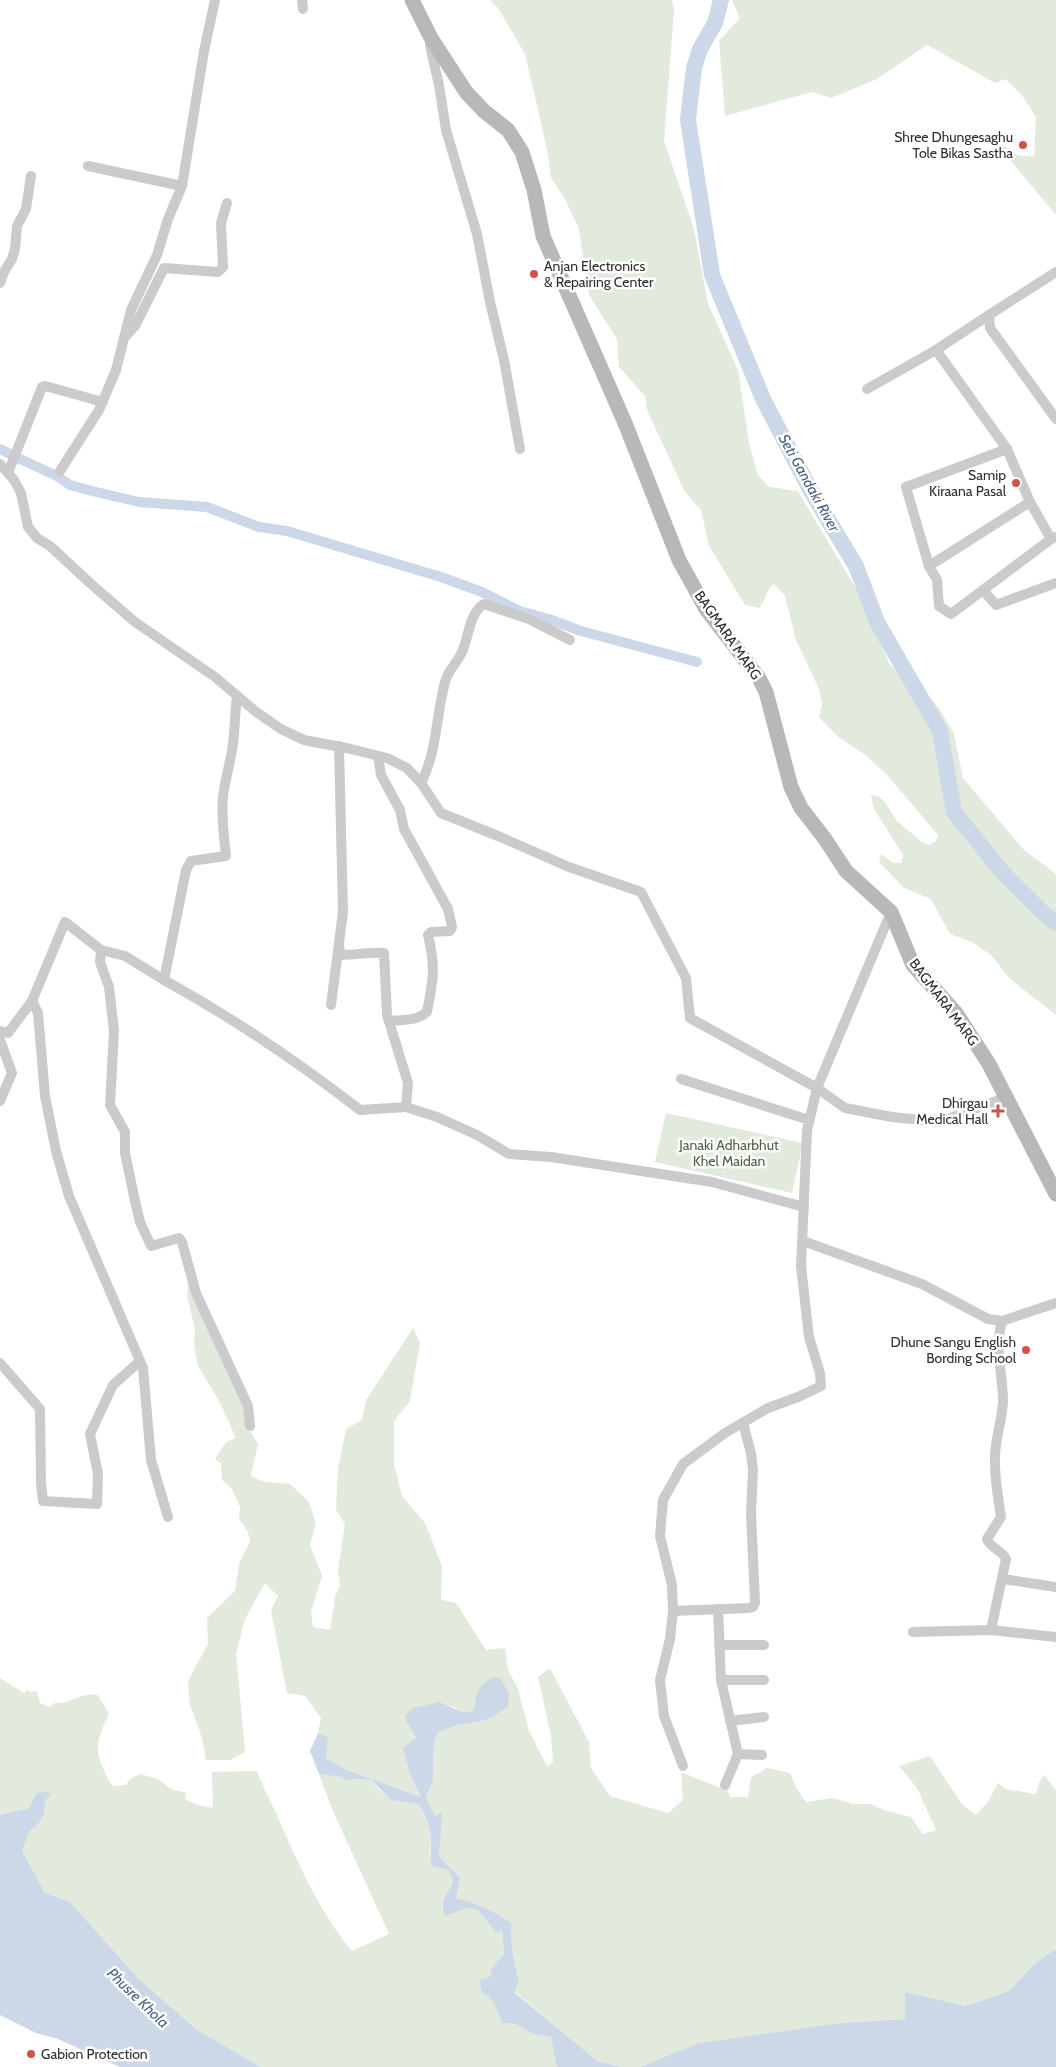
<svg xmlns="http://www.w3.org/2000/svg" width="1056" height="2067" font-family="Cabin,sans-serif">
<rect width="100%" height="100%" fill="#fff"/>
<!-- green -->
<g fill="#e2e9dd">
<path d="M490,0H672L674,10L664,141L694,229L708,304L738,370L749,443L758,475L769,487L798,491L856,589L890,665L924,691L939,708L954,734L963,778L1024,850L1056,874V1015L1010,979L991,955L972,942L950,934L931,899L904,888L879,862L881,854L893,863H901L903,855L874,809L871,795L878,796L884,801L897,821L922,842L929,845L936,841L938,835L888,776L868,757L837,736L819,717L822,704L819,689L796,640L785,596L774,584C765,591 766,601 759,608L745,605L709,546L701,510L685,492L647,410L645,396L619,367L617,339L589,295L579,229L565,199L551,178L547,149L525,54L498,8Z"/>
<path d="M732,0H1056V215L989,135L1017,155L1034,157L1036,117L1022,95L1006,79L995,83L927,45L877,79L831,98L812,92L725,116L719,41L740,18Z"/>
<path d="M666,1113L803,1143L792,1193L655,1162Z"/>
<path d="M189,1277L245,1406L246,1424L258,1444L251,1476L264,1482L290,1484L309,1502L316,1524L310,1545L322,1576L311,1612L313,1627L330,1630L335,1597L340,1586L338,1570L345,1524L336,1510L338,1469L346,1429L362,1420L366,1400L413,1328L420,1343L410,1401L394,1421V1464L402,1496L425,1523L442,1566L441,1600L456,1603L486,1650L505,1648L508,1670L518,1689L529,1731L547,1766L553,1762L551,1735L538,1677L550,1668L589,1742L591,1768L610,1796L668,1813L683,1800L681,1772L728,1791L730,1797H748L751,1777L767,1768L790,1773L796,1787L806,1802L832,1798L853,1804H871L884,1810L911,1817L923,1834L936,1830L917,1788L899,1766L930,1756L962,1804L976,1815L988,1802L998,1783L1006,1789L1036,1794L1039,1783L1044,1775L1056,1790V1951H1052L1033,1965L1009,1991L966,2006L905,1992V2019L840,2023L699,2043L640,2067H623L598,2063L514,1991L519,1982L512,1950L511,1923C493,1910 477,1903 456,1898L452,1869L439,1856L441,1812L435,1817L426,1797L433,1781L434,1740L439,1732L458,1725L478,1722L476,1696L474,1711L462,1712L451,1706L406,1721L416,1738L410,1774L421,1797L347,1770L326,1758L328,1737L318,1733L321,1718L305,1696L287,1693L271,1610L278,1596L265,1583L245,1619L236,1654L245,1752L230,1760H206L202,1738L190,1705L188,1681L208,1644L207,1618L235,1591L239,1564L250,1541L248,1532L239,1519L240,1507L232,1489L222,1480L221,1463L215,1459L226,1442L236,1438L219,1401L198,1366L194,1346L195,1329L187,1296Z"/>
<path d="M0,1678L24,1693L28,1689L29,1692L37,1691L40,1703L50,1707L55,1703C71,1704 81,1692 98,1695L109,1714C93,1746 95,1755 112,1786L126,1785L130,1779L140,1774L158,1779L171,1789L186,1793L185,1799L198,1805L213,1808L212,1772L257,1771C263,1788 272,1803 279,1820C299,1865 320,1913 352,1951L389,1934L333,1811L319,1774L341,1777L344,1780L370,1779C388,1802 392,1798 418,1804C429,1819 433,1839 429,1857L450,1870C453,1882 451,1890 444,1900L457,1912L469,1908L479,1911L496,1933L502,1929L504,1955L490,1970L492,1976L482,1993C494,1997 498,2012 502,2023L516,2024L533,2034L551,2037L556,2065L558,2067H261L197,2030L138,1978L70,1902L45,1893L22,1851L29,1832L39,1823L45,1799L37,1794L29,1808L0,1815Z"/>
</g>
<!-- water -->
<g fill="#ccd8e7">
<path d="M494,1677L500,1678L509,1693L508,1706L493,1717L478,1722L458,1725L439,1732L434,1740L433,1781L426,1797L435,1816L442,1812L439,1856L460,1878L456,1898C477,1903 493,1910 511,1923L512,1950L519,1982L514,1992L598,2062L623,2067H558L556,2065L551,2037L533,2034L516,2024L502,2023C498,2012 494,1997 482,1993L479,1980L492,1976L490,1970L504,1955L502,1930L496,1933L479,1911L469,1908L444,1916C444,1912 443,1905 444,1900C449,1886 456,1888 449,1870L432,1866C429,1858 431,1854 431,1846C431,1831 427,1815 418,1804L391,1800L370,1779L344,1780L341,1777L319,1774L310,1751L318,1733L328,1737L326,1758L347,1770L421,1797L410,1774L403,1748L416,1738L406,1721L405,1715L413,1708L439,1702L462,1712L474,1711C476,1693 477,1685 494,1677Z"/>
<path d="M47,1791L51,1795L45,1800L44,1813L39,1823L29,1832L22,1851L45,1893L70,1902L138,1978L197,2030L261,2067H120L58,2039L36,2033L0,2015V1815L29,1808L37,1793Z"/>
<path d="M1052,1951H1056V2067H640L699,2043L840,2023L905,2019V1992L966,2006L1009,1991L1033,1965Z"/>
</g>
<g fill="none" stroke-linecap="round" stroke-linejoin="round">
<!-- canal -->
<g stroke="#ccd8e7" stroke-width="10">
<path d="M0,449L12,455"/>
<path d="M18,458L57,476L70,485L88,490L139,502L207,507L259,527L287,531L441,577L482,592L520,611L549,619L581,631L697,662"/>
</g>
<!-- river -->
<path stroke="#ccd8e7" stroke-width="16" d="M721,0L715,23L700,49L694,68L688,120L712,275L763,399L812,493L856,566L877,622L940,731L954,812L1003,873L1043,913L1056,923"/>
<!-- street -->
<g stroke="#cbcbcb" stroke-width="10">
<path d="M302,0L303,9"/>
<path d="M431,39L430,46L439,85L446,130L477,234L490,302L504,360L520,449"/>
<path d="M88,166L182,186"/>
<path d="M1056,272L989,315L990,328L1056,419"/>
<path d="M0,283L4,272L12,259L15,249L17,226L26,209L31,176"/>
<path d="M125,337L135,326L164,268L218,272L223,267L221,223L227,203"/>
<path d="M936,350L1007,449L906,487L929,566L937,580L939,606L951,614L1051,539L1056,537"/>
<path d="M867,389L936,350L989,315"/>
<path d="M0,464L14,480L21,493L28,527L37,538L50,546L91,584L135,622L215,677L255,711L281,729L304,740L351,749L387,758L407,768L421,783L441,813L498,836L569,867L641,892L686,978L690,1018L817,1088L845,1108L892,1117L940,1122L1007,1097"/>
<path d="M60,471L99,410L116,370L131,310L157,255L168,219L182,186L204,51L215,0"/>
<path d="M8,473L42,387L45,386L103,402"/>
<path d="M1030,502L1051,539"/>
<path d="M929,566L1030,502L1007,449"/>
<path d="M983,590L996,605L1056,583"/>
<path d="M378,756L381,775L400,810L404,829L448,909L452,927L450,931L431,932L428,935C436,967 433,981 427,1012C416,1021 402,1020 389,1021"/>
<path d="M421,783C437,752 436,716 445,682C448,670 457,663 462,652C469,637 469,613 484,604L529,619L570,640"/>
<path d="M101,950L100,962L109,987L114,1031L110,1105L125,1132V1153L135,1201L140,1222L151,1246L179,1238L182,1242L196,1293L248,1406L250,1426"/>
<path d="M164,980C233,1018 298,1062 360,1110L406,1107L408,1083L387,1015L384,953C369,952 356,955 341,955L339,947"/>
<path d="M32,1001L38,1013L45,1096L56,1151L69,1196L143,1368L151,1460L168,1517"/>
<path d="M331,1005L343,912L339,746"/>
<path d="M0,1031L8,1033L32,1001L65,922L101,950L125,956L164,980L186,870L191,861L226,856C224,837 221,816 223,797C225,779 231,761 233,743C235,727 235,712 237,696"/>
<path d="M0,1040L12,1073L0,1101"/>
<path d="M681,1079L809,1120"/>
<path d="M406,1107L437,1117L477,1135L509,1154L551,1157L712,1182L804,1207"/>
<path d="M803,1241L922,1284L988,1319L1002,1321L1056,1303"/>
<path d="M0,1363L40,1409L41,1483L43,1501L97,1504L98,1474L90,1434L113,1385L140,1361"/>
<path d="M1003,1579L1056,1587"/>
<path d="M718,1609L721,1680L738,1754L762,1755"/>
<path d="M673,1611L749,1608L753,1607L755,1603L751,1513L753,1470L751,1453L743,1423"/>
<path d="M991,1630L1006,1559C1002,1550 990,1548 987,1539L1001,1517C998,1497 994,1476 995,1455C996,1437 1002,1419 1003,1402C1003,1373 994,1350 1002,1321"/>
<path d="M913,1632L991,1630L1056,1637"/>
<path d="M719,1645H764"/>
<path d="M721,1680H764"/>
<path d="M730,1721L764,1717"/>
<path d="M683,1766L664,1716L660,1680L670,1639L673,1611L672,1585L660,1536L663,1500L683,1464L725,1433L768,1408L798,1397L821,1386L820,1373L809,1337L801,1266L807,1131L817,1088L891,912"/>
<path d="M725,1785L738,1754"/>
</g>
<!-- secondary -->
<path stroke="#b8b8b8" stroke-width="15" d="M412,0L431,38L466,92L484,111L508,130L522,152L534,190L543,236L625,423L679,560L706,609L759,678L766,692L791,787L801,808L825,839L846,871L891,912L913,965L956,1013L989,1064L1056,1194"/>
</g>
<!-- markers -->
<g fill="#ce5447" stroke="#fff" stroke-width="2">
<circle cx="1023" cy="145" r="5"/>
<circle cx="534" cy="274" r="5"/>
<circle cx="1016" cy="483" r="5"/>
<path d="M995.5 1103.5h5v5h5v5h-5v5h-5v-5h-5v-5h5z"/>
<circle cx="1026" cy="1350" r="5"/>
<circle cx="31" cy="2054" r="5"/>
</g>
<g text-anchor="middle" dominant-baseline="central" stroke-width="5" stroke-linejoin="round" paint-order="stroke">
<!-- poi labels -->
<g font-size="14" fill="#2e2e2e" stroke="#fff" text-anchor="end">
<text x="1013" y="137">Shree Dhungesaghu<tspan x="1013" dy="16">Tole Bikas Sastha</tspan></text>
<text x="544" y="266" text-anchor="start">Anjan Electronics<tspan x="544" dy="16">&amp; Repairing Center</tspan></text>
<text x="1006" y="475">Samip<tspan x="1006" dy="16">Kiraana Pasal</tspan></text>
<text x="988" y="1103">Dhirgau<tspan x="988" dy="16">Medical Hall</tspan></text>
<text x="1016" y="1342">Dhune Sangu English<tspan x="1016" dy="16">Bording School</tspan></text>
<text x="41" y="2054" text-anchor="start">Gabion Protection</text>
</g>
<!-- street labels -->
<g font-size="14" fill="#2e2e2e" stroke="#fff">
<text transform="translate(728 635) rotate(55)">BAGMARA MARG</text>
<text transform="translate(944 1002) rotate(53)">BAGMARA MARG</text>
</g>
<!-- park labels -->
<g font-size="14" fill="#4b6441" stroke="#fff">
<text x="729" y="1145">Janaki Adharbhut<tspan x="729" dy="16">Khel Maidan</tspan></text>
</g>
<!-- water labels -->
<g font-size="15" font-style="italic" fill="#466285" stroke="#fff">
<text transform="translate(809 483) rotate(61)">Seti Gandaki River</text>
<text transform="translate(138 1998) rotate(44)">Phusre Khola</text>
</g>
</g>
</svg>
